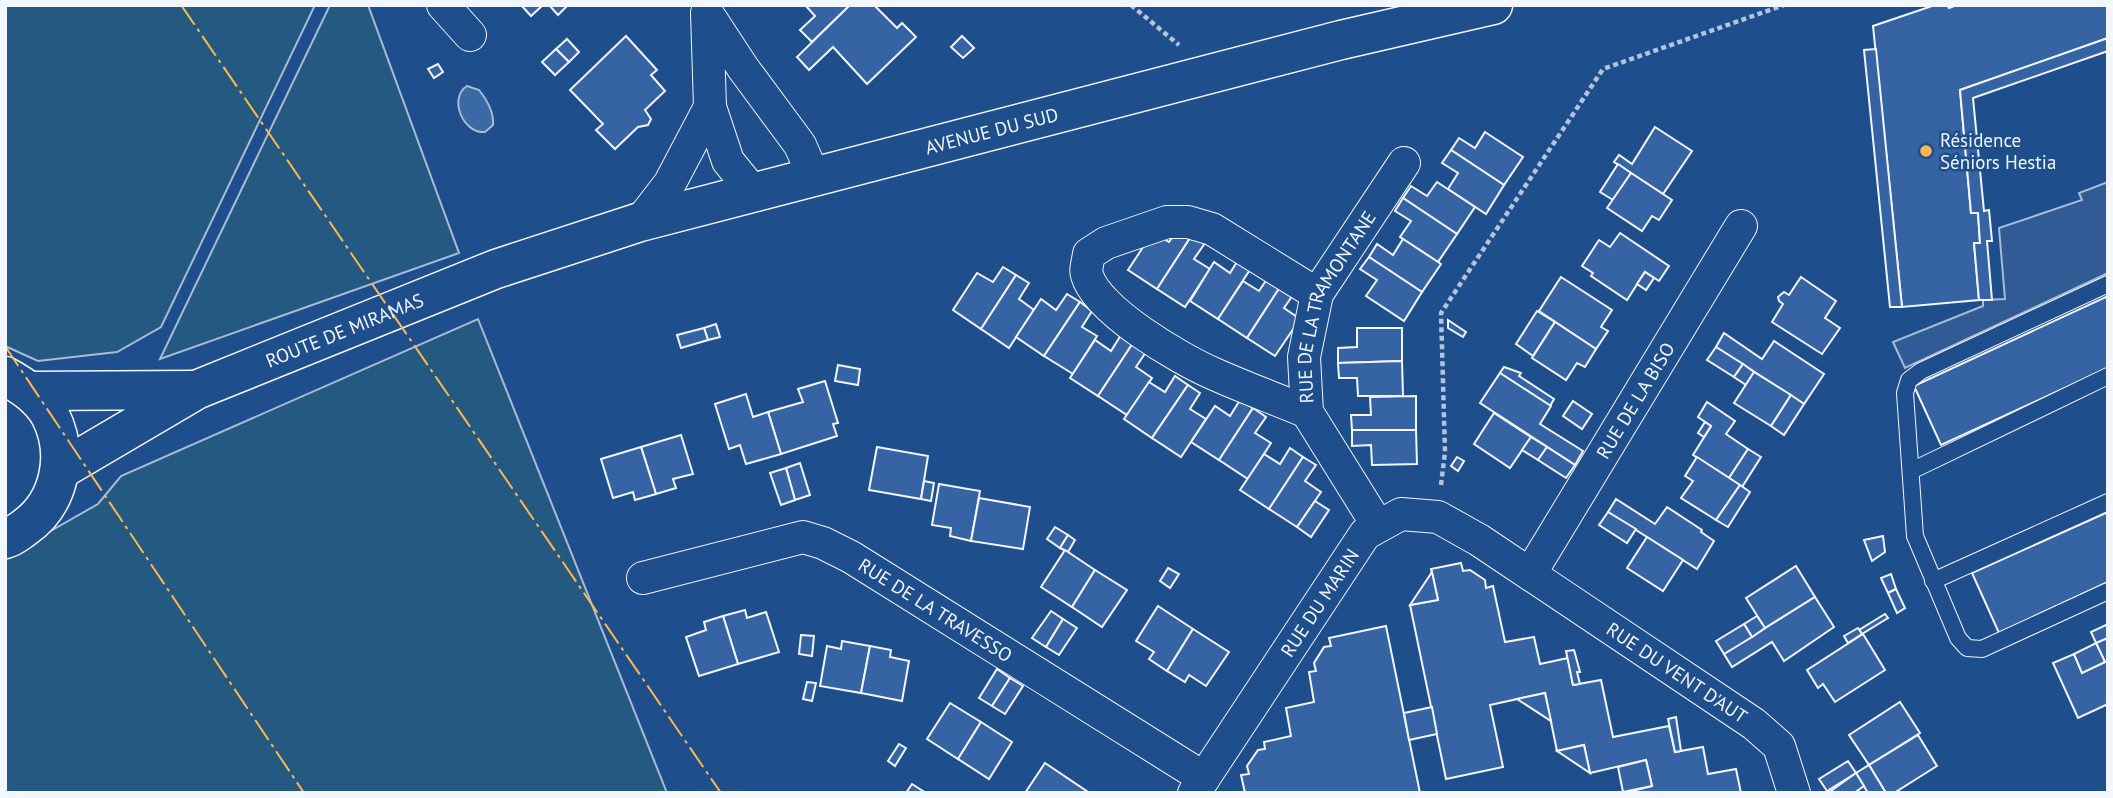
<svg xmlns="http://www.w3.org/2000/svg" width="2113" height="798" font-family="'PT Sans',sans-serif">
<rect width="100%" height="100%" fill="#1f4e8c"/>
<!-- green -->
<g fill="#245a82" stroke="#a8bbd7" stroke-width="2">
<path d="M5,5H315L161,327L117,352L38,361L5,346Z"/>
<path d="M330,5H368L459,253L160,359Z"/>
<path d="M478,319L667,793H5V557L98,504L121,476Z"/>
</g>
<!-- parking -->
<path fill="#305b95" stroke="#a8bbd7" stroke-width="2" d="M2108,182V273L1905,368L1893,342L1983,306V300L2005,299L1999,228L2082,200L2079,193Z"/>
<!-- water -->
<path fill="#3b69a3" stroke="#a8bbd7" stroke-width="2" d="M467,86L479,90C487,100 494,113 493,125L485,132C463,134 448,98 467,86Z"/>
<!-- building -->
<g fill="#3563a3" stroke="#f2f6ff" stroke-width="2">
<path d="M521,5H543L531,16Z"/>
<path d="M549,5H568L558,15Z"/>
<path d="M805,5H850L812,42L800,30L815,16Z"/>
<path d="M850,5H874L897,28L902,23L916,37L867,84L833,47L809,70L797,57Z"/>
<path d="M1935,5H1947L1949,8L1957,5H2108V38L1960,90L1971,213H1978L1980,243H1974L1979,300L1902,307L1873,26Z"/>
<path d="M626,36L657,70L651,75L665,91L645,110L651,119L648,125L638,127L615,149L596,130L603,124L570,90Z"/>
<path d="M962,36L974,48L963,58L951,47Z"/>
<path d="M2108,38V51L1973,98L1984,211L1989,210L1992,241H1987L1992,300H1979L1974,243H1980L1978,213H1971L1960,90Z"/>
<path d="M567,39L579,52L569,62L556,49Z"/>
<path d="M556,49L569,62L555,75L542,62Z"/>
<path d="M1876,49L1902,307H1890L1864,50Z"/>
<path d="M438,64L443,72L434,78L428,69Z"/>
<path d="M1655,127L1692,151L1663,194L1614,162L1619,155L1632,164Z"/>
<path d="M1485,132L1523,157L1504,185L1451,150L1459,138L1475,148Z"/>
<path d="M1451,150L1504,185L1486,214L1448,189L1458,173L1442,163Z"/>
<path d="M1618,164L1631,173L1613,200L1600,192Z"/>
<path d="M1631,173L1672,200L1659,220L1652,216L1642,231L1607,208Z"/>
<path d="M1437,182L1475,207L1457,234L1403,198L1411,186L1427,196Z"/>
<path d="M1403,198L1457,234L1438,262L1400,237L1411,221L1395,211Z"/>
<path d="M1180,226L1192,235L1157,289L1128,270L1153,232L1169,242Z"/>
<path d="M1620,233L1669,266L1659,281L1645,272L1627,300L1591,276L1593,273L1582,266L1599,240L1610,247Z"/>
<path d="M1192,235L1205,243L1194,259L1210,269L1185,307L1157,289Z"/>
<path d="M1403,239L1441,264L1422,292L1369,257L1377,244L1393,255Z"/>
<path d="M1240,257L1253,265L1218,319L1190,301L1214,262L1230,273Z"/>
<path d="M1369,257L1422,292L1404,321L1366,296L1377,280L1360,269Z"/>
<path d="M1003,267L1016,275L981,329L953,310L977,273L993,282Z"/>
<path d="M1645,272L1654,278L1646,290L1637,284Z"/>
<path d="M1016,275L1029,283L1019,299L1034,310L1009,348L981,329Z"/>
<path d="M1269,276L1282,284L1247,338L1218,319L1243,281L1259,291Z"/>
<path d="M1561,277L1612,310L1601,327L1608,331L1596,349L1539,311Z"/>
<path d="M1801,277L1836,301L1825,318L1840,328L1822,354L1772,322L1783,304L1779,301L1778,297L1784,292L1789,295Z"/>
<path d="M1282,284L1295,292L1284,308L1300,319L1275,356L1247,338Z"/>
<path d="M1067,294L1080,302L1044,356L1016,337L1041,299L1056,310Z"/>
<path d="M2108,296V368L1941,445L1914,386Z"/>
<path d="M1080,302L1092,311L1082,327L1097,336L1073,374L1044,356Z"/>
<path d="M1537,311L1555,322L1533,356L1516,344Z"/>
<path d="M1448,320L1466,332L1463,337L1448,328Z"/>
<path d="M1555,322L1596,349L1585,367L1577,363L1566,380L1532,358Z"/>
<path d="M716,324L720,337L708,340L704,328Z"/>
<path d="M704,328L708,340L681,348L677,335Z"/>
<path d="M1357,328H1402V361L1338,363V348L1357,347Z"/>
<path d="M1724,333L1762,359L1774,341L1824,374L1804,404L1716,347Z"/>
<path d="M1121,335L1133,343L1098,396L1070,378L1095,340L1111,351Z"/>
<path d="M1133,343L1146,352L1136,367L1152,378L1127,415L1098,396Z"/>
<path d="M1716,347L1743,364L1734,377L1707,360Z"/>
<path d="M1402,361L1403,396H1358L1357,378H1339L1338,363Z"/>
<path d="M1743,364L1754,372L1746,385L1734,377Z"/>
<path d="M838,365L860,369L858,385L835,381Z"/>
<path d="M1504,367L1521,373L1519,376L1554,399L1550,406L1500,373Z"/>
<path d="M1754,372L1791,395L1771,426L1734,403Z"/>
<path d="M1500,373L1551,406L1540,424L1583,451L1575,465L1480,403Z"/>
<path d="M1175,376L1188,385L1152,438L1124,419L1149,382L1165,392Z"/>
<path d="M825,381L838,423L833,424L837,436L781,454L768,412L803,402L798,389Z"/>
<path d="M1188,385L1200,393L1190,409L1206,419L1181,457L1152,438Z"/>
<path d="M746,394L753,417L768,412L781,454L746,464L740,445L729,449L715,404Z"/>
<path d="M1791,395L1804,404L1784,435L1771,426Z"/>
<path d="M1416,396V430H1352L1351,415H1371L1370,397Z"/>
<path d="M1240,400L1253,408L1219,460L1191,442L1215,406L1230,416Z"/>
<path d="M1573,401L1592,414L1582,429L1563,416Z"/>
<path d="M1707,402L1735,421L1726,434L1748,449L1729,478L1693,455L1711,426L1698,417Z"/>
<path d="M1253,408L1266,417L1255,433L1271,443L1248,479L1219,460Z"/>
<path d="M1494,413L1531,437L1510,468L1474,444Z"/>
<path d="M1705,422L1711,426L1704,437L1698,433Z"/>
<path d="M1352,430H1416L1417,464L1372,465L1371,445L1352,446Z"/>
<path d="M681,435L693,474L673,479L676,488L656,494L641,447Z"/>
<path d="M1531,437L1547,447L1538,460L1522,450Z"/>
<path d="M641,447L656,494L635,500L633,492L613,498L601,459Z"/>
<path d="M877,447L928,456L921,499L869,490Z"/>
<path d="M1547,447L1575,465L1566,478L1538,460Z"/>
<path d="M1290,448L1303,457L1269,509L1240,490L1264,454L1280,464Z"/>
<path d="M1748,449L1761,457L1742,487L1729,478Z"/>
<path d="M1303,457L1316,465L1305,481L1321,492L1297,527L1269,509Z"/>
<path d="M1457,457L1464,461L1458,471L1451,466Z"/>
<path d="M1697,457L1740,485L1716,520L1681,498L1693,481L1685,476Z"/>
<path d="M800,463L810,495L795,500L786,468Z"/>
<path d="M786,468L795,500L781,505L770,473Z"/>
<path d="M924,481L934,483L931,501L921,499Z"/>
<path d="M939,484L980,491L971,541L950,536L951,528L932,525Z"/>
<path d="M1740,485L1750,492L1728,527L1716,520Z"/>
<path d="M979,498L1030,507L1023,549L971,541Z"/>
<path d="M1616,499L1655,524L1667,507L1702,530L1701,532L1714,541L1697,569L1608,512Z"/>
<path d="M1315,501L1329,510L1311,537L1297,527Z"/>
<path d="M1608,512L1636,529L1627,543L1599,525Z"/>
<path d="M2108,512V582L1999,633L1972,573Z"/>
<path d="M1055,527L1068,535L1060,548L1047,539Z"/>
<path d="M1068,535L1075,540L1068,552L1060,548Z"/>
<path d="M1883,536L1885,552L1872,561L1864,540Z"/>
<path d="M1647,537L1683,560L1663,591L1627,568Z"/>
<path d="M1065,550L1095,570L1072,607L1041,587Z"/>
<path d="M1461,563L1463,571L1470,570L1485,580L1486,588L1493,586L1505,642L1534,637L1540,664L1568,658L1573,685L1601,680L1613,737L1669,726L1675,752L1703,747L1708,774L1736,769L1741,793H1624L1652,786L1646,760L1590,773L1584,745L1557,751L1545,693L1490,705L1503,767L1446,779L1410,605L1438,600L1431,569Z"/>
<path d="M1796,566L1815,597L1765,628L1746,598Z"/>
<path d="M1168,568L1179,574L1170,588L1160,581Z"/>
<path d="M1095,570L1127,590L1102,627L1072,607Z"/>
<path d="M1432,572L1438,600L1410,605Z"/>
<path d="M1891,574L1896,589L1888,593L1881,578Z"/>
<path d="M1896,589L1905,608L1897,613L1888,593Z"/>
<path d="M1815,597L1834,627L1784,661L1772,642L1732,667L1724,654Z"/>
<path d="M1158,606L1193,629L1167,671L1149,659L1154,652L1136,641Z"/>
<path d="M745,610L747,618L766,612L779,652L738,664L723,616Z"/>
<path d="M1051,611L1063,619L1046,647L1032,638Z"/>
<path d="M1885,614L1888,618L1862,634L1859,630Z"/>
<path d="M723,616L738,664L699,676L686,637L706,630L704,622Z"/>
<path d="M1757,616L1765,628L1752,637L1744,624Z"/>
<path d="M1063,619L1077,628L1059,655L1046,647Z"/>
<path d="M1744,624L1752,637L1724,654L1716,641Z"/>
<path d="M2108,624V638L2096,643L2091,632Z"/>
<path d="M1386,626L1420,793H1245L1241,775L1249,774L1247,766L1258,750L1265,749L1264,742L1291,736L1286,708L1314,702L1309,672L1316,671L1314,663L1324,647L1331,646L1329,638Z"/>
<path d="M1858,628L1862,634L1848,643L1844,636Z"/>
<path d="M1193,629L1229,652L1206,686L1189,675L1185,682L1167,671Z"/>
<path d="M1863,634L1885,670L1835,702L1823,684L1818,688L1807,670Z"/>
<path d="M801,635L814,636L812,656L799,654Z"/>
<path d="M2108,638V704L2078,718L2053,663L2074,654L2082,673L2105,662L2096,643Z"/>
<path d="M842,641L870,646L861,693L820,686L827,646L841,649Z"/>
<path d="M2096,643L2105,662L2082,673L2074,654Z"/>
<path d="M870,646L891,650L890,657L909,661L902,701L861,693Z"/>
<path d="M1574,650L1580,672H1577L1580,684L1573,685L1566,651Z"/>
<path d="M997,669L1010,678L992,706L979,698Z"/>
<path d="M1010,678L1023,686L1005,714L992,706Z"/>
<path d="M807,682L816,683L812,701L803,699Z"/>
<path d="M1545,693L1551,721L1517,699Z"/>
<path d="M1900,702L1920,733L1869,765L1849,735Z"/>
<path d="M950,703L981,722L958,759L927,739Z"/>
<path d="M1432,707L1437,734L1409,740L1404,713Z"/>
<path d="M1676,717L1681,751L1675,752L1668,719Z"/>
<path d="M981,722L1012,742L989,779L958,759Z"/>
<path d="M1918,735L1937,766L1894,793H1886L1869,765Z"/>
<path d="M899,744L906,748L895,766L888,761Z"/>
<path d="M1584,745L1590,773L1557,751Z"/>
<path d="M1646,760L1652,786L1623,792L1618,767Z"/>
<path d="M1848,761L1856,773L1827,791L1819,779Z"/>
<path d="M1045,763L1088,792L1087,793H1025Z"/>
<path d="M1869,765L1886,793H1868L1856,773Z"/>
<path d="M1856,773L1864,786L1854,793H1828Z"/>
<path d="M912,784L926,793H906Z"/>
</g>
<g fill="none" stroke-linecap="round" stroke-linejoin="round">
<defs>
<g id="lane">
<path d="M2108,284L1921,371L1909,380L1905,393L1915,536L1958,638L1967,648L1982,649L2108,591"/>
<path d="M1911,471L2108,376"/>
<path d="M1933,581L2108,502"/>
</g>
<g id="street">
<path d="M443,5L470,35"/>
<path d="M710,107L728,161L754,193"/>
<path d="M640,222L670,183L710,107L707,13L743,68L800,145L814,177"/>
<path d="M1307,412C1276,399 1243,387 1212,373C1180,359 1096,310 1087,275C1085,270 1088,261 1089,254L1106,243L1167,222H1188L1212,229L1317,294"/>
<path id="s1" d="M1378,526L1307,412L1304,357L1317,294L1404,163"/>
<path id="s2" d="M1530,574L1741,226"/>
<path id="s3" d="M643,578L803,537L823,543L851,557L1204,778"/>
<path id="s4" d="M1194,793L1365,534L1401,514L1438,517L1479,540L1754,724L1779,746L1794,793"/>
</g>
<g id="secondary">
<path d="M5,376C23,386 40,397 50,415C70,454 60,503 24,528C18,532 13,537 5,539"/>
<path d="M31,391L194,390"/>
<path id="s5" d="M60,470L196,390L496,269L640,222L1341,40L1493,5"/>
</g>
</defs>
<!-- lane casing -->
<use href="#lane" stroke="#f2f6ff" stroke-width="18"/>
<!-- street casing -->
<use href="#street" stroke="#f2f6ff" stroke-width="34"/>
<!-- secondary casing -->
<use href="#secondary" stroke="#f2f6ff" stroke-width="41"/>
<!-- path -->
<g stroke="#b3c4dc" stroke-width="4.5" stroke-dasharray="5 3.5" stroke-linecap="butt">
<path d="M1131,5L1179,45"/>
<path d="M1441,485L1445,452L1441,313L1603,69L1784,5"/>
</g>
<!-- lane -->
<use href="#lane" stroke="#1f4e8c" stroke-width="16"/>
<!-- street -->
<use href="#street" stroke="#1f4e8c" stroke-width="32"/>
<!-- secondary -->
<use href="#secondary" stroke="#1f4e8c" stroke-width="38"/>
<!-- power -->
<g stroke="#ffb74d" stroke-width="2" stroke-dasharray="24 5 3.5 5" stroke-linecap="butt">
<path d="M181,5L721,793"/>
<path d="M5,346L304,793"/>
</g>
</g>
<!-- markers -->
<circle fill="#ffb74d" stroke="#1f4e8c" stroke-width="2.5" cx="1926" cy="151" r="7"/>
<g text-anchor="middle" dominant-baseline="central" stroke-width="5" stroke-linejoin="round" paint-order="stroke">
<!-- street labels -->
<g font-size="19" fill="#f2f6ff" stroke="#1f4e8c">
<text stroke="none"><textPath href="#s5" startOffset="996">AVENUE DU SUD</textPath></text>
<text stroke="none"><textPath href="#s1" startOffset="247">RUE DE LA TRAMONTANE</textPath></text>
<text stroke="none"><textPath href="#s5" startOffset="318">ROUTE DE MIRAMAS</textPath></text>
<text stroke="none"><textPath href="#s2" startOffset="203">RUE DE LA BISO</textPath></text>
<text stroke="none"><textPath href="#s4" startOffset="228">RUE DU MARIN</textPath></text>
<text stroke="none"><textPath href="#s3" startOffset="317">RUE DE LA TRAVESSO</textPath></text>
<text stroke="none"><textPath href="#s4" startOffset="674">RUE DU VENT D'AUT</textPath></text>
</g>
<!-- poi labels -->
<g font-size="19" fill="#f2f6ff" stroke="#1f4e8c" text-anchor="start">
<text x="1940" y="140">Résidence<tspan x="1940" dy="22">Séniors Hestia</tspan></text>
</g>
</g>
<!-- border -->
<rect width="2113" height="798" fill="none" stroke="#f2f6ff" stroke-width="14"/>
</svg>
